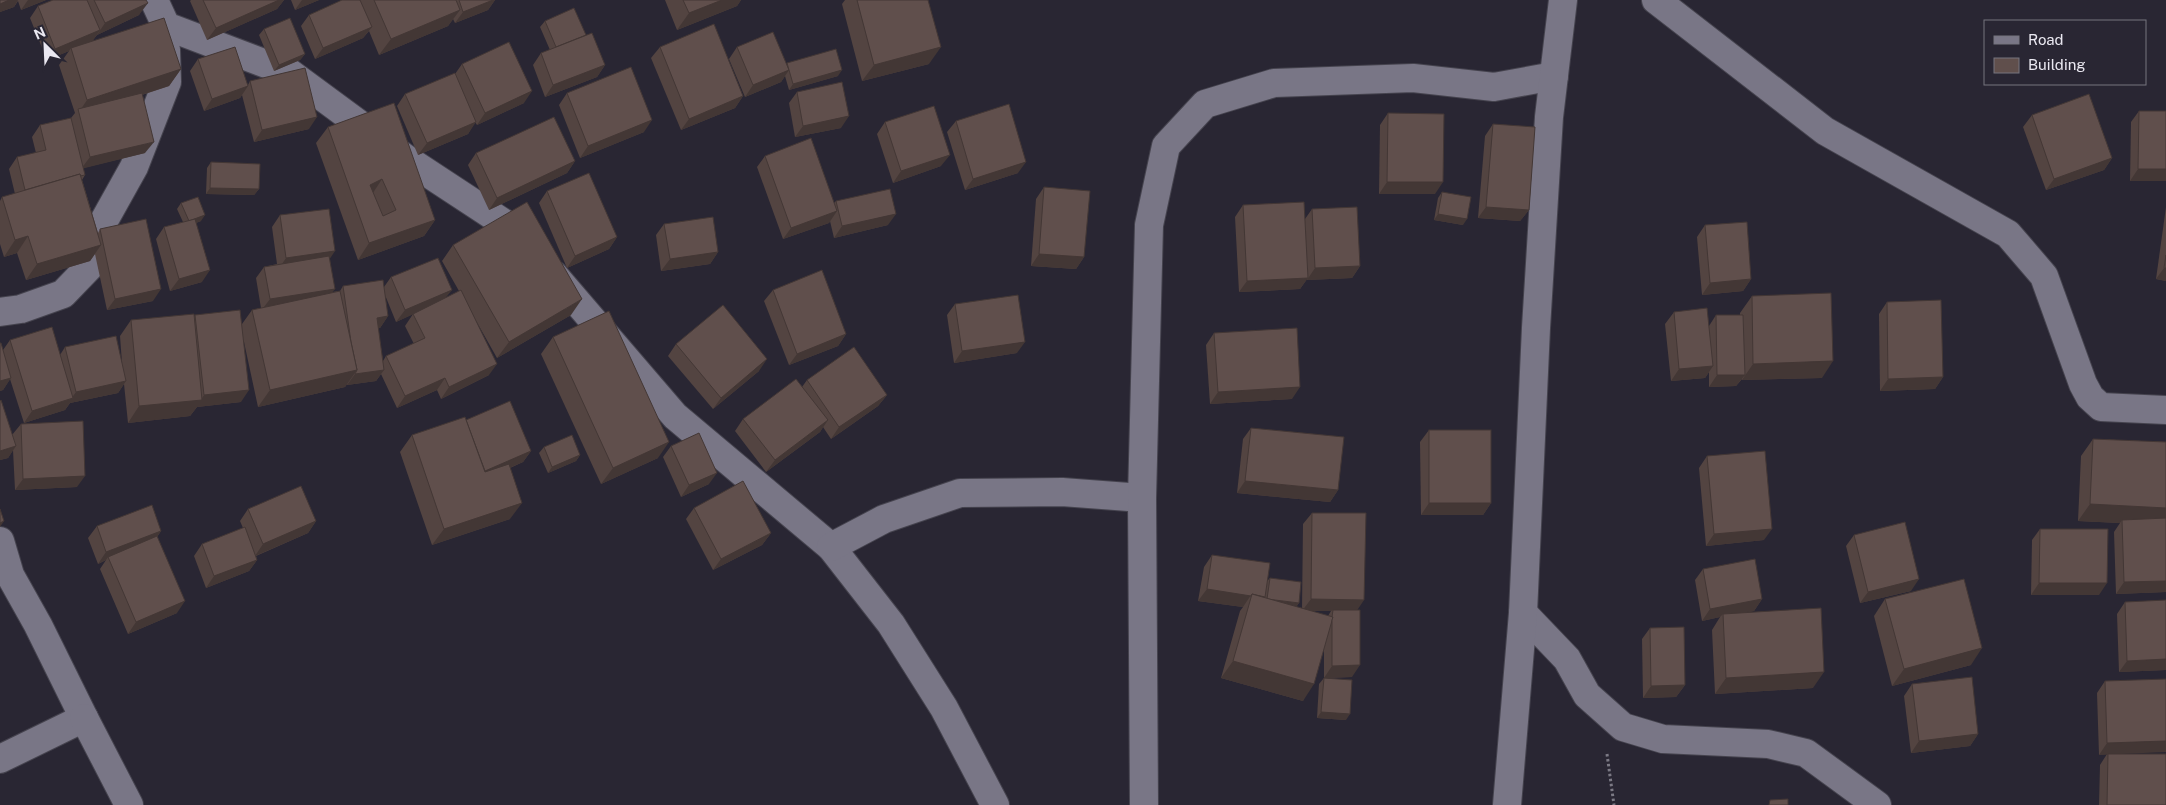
<svg xmlns="http://www.w3.org/2000/svg" width="2166" height="805" font-family="'Public Sans',sans-serif">
<rect width="100%" height="100%" fill="#292633"/>
<g fill="none" stroke-linecap="round" stroke-linejoin="round">
<defs>
<g id="minor">
<path d="M154,0L166,26L290,73L408,160L519,233L527,242"/>
<path d="M1656,0L1825,131L2008,234L2044,276L2083,384L2090,397L2101,407L2166,410"/>
<path d="M554,275L675,416L831,547L891,624L944,708L995,805"/>
<path d="M0,312L21,309L63,294L90,266L105,219L134,167L167,82L166,50"/>
<path d="M0,541L10,575L38,625L84,718L0,759"/>
<path d="M831,547L884,519L960,493L1062,492L1142,498"/>
<path d="M1523,613L1567,659L1587,695L1623,727L1663,739L1768,744L1806,753L1877,805"/>
<path d="M84,718L129,805"/>
<path d="M1144,805L1142,498L1149,225L1166,146L1205,104L1274,83L1413,78L1494,87L1554,76"/>
<path d="M1507,805L1523,613L1536,328L1549,117L1563,0"/>
</g>
</defs>
<!-- minor casing -->
<use href="#minor" stroke="#45434e" stroke-width="30"/>
<!-- path -->
<path stroke="#7c7a85" stroke-width="3" stroke-dasharray="2.5 2.5" stroke-linecap="butt" d="M1607,754L1614,805"/>
<!-- minor -->
<use href="#minor" stroke="#797686" stroke-width="28"/>
</g>
<!-- wall -->
<g fill="#534441" fill-rule="evenodd">
<path d="M0,0H46L21,10L18,1L14,7L0,12Z"/>
<path d="M53,0H146L139,15L97,35L92,41L181,69L169,86L142,95L145,153L83,168L85,175L82,180L98,233L100,229L153,301L107,310L95,254L90,261L26,280L17,253L4,257L0,244V201L2,197L15,194L9,169L17,157L36,153L32,137L40,125L71,118L75,113L59,65L69,51L47,60L30,18L38,6Z"/>
<path d="M191,0H284L277,9L207,40L190,1Z"/>
<path d="M291,0H319L295,10Z"/>
<path d="M342,0H495L488,10L455,23L453,19L448,26L379,55L369,31L363,38L315,59L301,26L309,15Z"/>
<path d="M665,0H741L737,6L677,30Z"/>
<path d="M845,0H928L929,64L862,81L842,4Z"/>
<path d="M545,21L586,35L605,65L597,77L545,97L533,65L541,53L550,50L540,27Z"/>
<path d="M264,29L305,54L300,60L274,71L259,35Z"/>
<path d="M660,47L743,96L735,108L681,130L651,58Z"/>
<path d="M737,47L786,64L838,76L789,90L785,76L781,82L745,97L729,59Z"/>
<path d="M198,59L248,85L250,81L309,129L254,142L242,95L240,98L204,111L190,71Z"/>
<path d="M462,64L524,103L477,125L475,122L468,134L418,155L397,106L405,94L455,74Z"/>
<path d="M797,92L841,128L795,137L789,103Z"/>
<path d="M567,93L644,132L580,158L559,105Z"/>
<path d="M2139,111L2166,181H2130L2131,122Z"/>
<path d="M1388,113L1435,194H1379L1380,125Z"/>
<path d="M2032,115L2112,158L2104,170L2046,190L2023,127Z"/>
<path d="M956,121L1018,173L965,190L947,132Z"/>
<path d="M885,122L941,166L893,183L877,134Z"/>
<path d="M1493,124L1529,210L1520,221L1478,218L1485,136Z"/>
<path d="M328,127L435,220L424,236L358,260L316,143Z"/>
<path d="M476,153L575,161L567,173L489,210L468,165Z"/>
<path d="M765,156L834,203L836,201L888,225L834,238L830,221L829,223L783,239L757,167Z"/>
<path d="M211,162L259,189L254,195L206,194L207,168Z"/>
<path d="M1044,187L1084,257L1076,269L1031,266L1036,199Z"/>
<path d="M547,191L617,237L609,249L567,268L539,203Z"/>
<path d="M1442,192L1463,225L1434,220L1438,198Z"/>
<path d="M181,203L201,221L196,223L202,282L170,291L156,239L164,227L183,222L177,209Z"/>
<path d="M1243,205L1305,219L1312,209L1360,266L1352,278L1307,280V279L1300,289L1239,292L1235,217Z"/>
<path d="M2166,207V281L2156,279Z"/>
<path d="M280,215L330,259L332,292L340,291L343,286L384,287L391,277L446,298L459,291L442,261L453,245L571,315L497,358L475,319L489,375L441,399L437,390L397,408L381,374L376,381L347,385V384L345,387L258,407L244,342L241,402L197,407L190,416L128,423L124,384L118,393L70,403L65,410L24,423L10,379L3,390L0,391V343L3,350L10,340L60,355L65,347L122,363L120,336L131,320L194,317L195,315L242,324L252,310L261,308L256,278L264,267L277,264L272,227ZM385,295L396,322L413,314L405,326L414,344L386,356L383,361L378,328H380L388,316Z"/>
<path d="M664,224L718,252L710,264L661,271L656,235Z"/>
<path d="M1705,225L1751,279L1743,291L1702,295L1697,237Z"/>
<path d="M773,290L846,334L838,346L789,365L764,301Z"/>
<path d="M1752,296L1822,378L1742,380V379L1736,386L1709,387V372L1705,378L1671,381L1665,324L1674,312L1709,326L1716,315H1740V313Z"/>
<path d="M1887,302L1943,377L1935,389L1880,391L1879,314Z"/>
<path d="M955,304L1017,353L954,363L947,315Z"/>
<path d="M1214,333L1292,399L1210,404L1206,345Z"/>
<path d="M553,337L658,458L601,484L541,354Z"/>
<path d="M676,344L759,371L713,409L668,356Z"/>
<path d="M807,380L887,395L878,406L831,439L823,427L820,432L766,472L735,431L743,419L802,387Z"/>
<path d="M0,401L12,435L21,424L77,487L15,490L13,450L8,458L0,460Z"/>
<path d="M466,420L531,451L523,462L510,468V519L432,545L400,452L412,435Z"/>
<path d="M1251,428L1338,490L1330,502L1237,493L1243,439Z"/>
<path d="M1429,430L1491,503L1483,515H1421L1420,442Z"/>
<path d="M2093,439L2166,442V592L2116,594L2114,532L2120,523L2078,521L2081,456Z"/>
<path d="M671,446L709,484L681,497L663,457Z"/>
<path d="M544,447L580,455L576,461L548,473L539,453Z"/>
<path d="M1707,456L1764,540L1706,546L1699,468Z"/>
<path d="M694,508L771,533L762,545L713,570L686,519Z"/>
<path d="M248,509L316,521L308,533L256,556L257,560L249,571L206,588L194,556L202,544L243,528L240,521Z"/>
<path d="M1312,513L1357,610L1352,677L1324,678V649L1303,701L1221,678L1240,611L1243,607L1198,601L1204,567L1212,555L1267,581L1270,578L1299,603L1296,607L1302,609L1303,524ZM1311,611H1331L1328,616Z"/>
<path d="M97,526L161,531L157,537L177,613L128,634L100,569L106,560L98,564L88,538Z"/>
<path d="M2040,529L2099,595H2031L2032,540Z"/>
<path d="M1854,535L1911,591L1860,603L1846,546Z"/>
<path d="M1703,569L1762,599L1754,611L1749,612L1813,688L1715,694L1712,630L1720,617L1702,621L1695,580Z"/>
<path d="M1885,599L1971,665L1892,686L1874,616Z"/>
<path d="M2125,602L2166,670L2119,672L2117,614Z"/>
<path d="M1650,628L1685,685L1676,697L1643,698L1642,639Z"/>
<path d="M1324,678L1346,720L1317,718L1319,684Z"/>
<path d="M2105,681L2122,754L2166,805H2099L2100,765L2107,754L2099,755L2097,693Z"/>
<path d="M1912,684L1978,734L1970,746L1911,753L1904,696Z"/>
</g>
<!-- shaded-wall -->
<g fill="#433735">
<path d="M9,0H18L14,7L0,12V4Z"/>
<path d="M28,0H46L21,10Z"/>
<path d="M279,0H284L277,9L207,40L216,28Z"/>
<path d="M302,0H319L295,10Z"/>
<path d="M493,0H495L488,10L455,23L463,12Z"/>
<path d="M722,0H741L737,6L677,30L689,13Z"/>
<path d="M148,3L139,15L97,35L105,23Z"/>
<path d="M460,10L448,26L379,55L391,39Z"/>
<path d="M372,27L363,38L315,59L323,48Z"/>
<path d="M100,30L92,42L71,48L69,51L47,60L55,49Z"/>
<path d="M941,47L929,64L862,81L874,65Z"/>
<path d="M305,54L300,60L274,71L279,65Z"/>
<path d="M605,65L597,77L545,97L553,85Z"/>
<path d="M181,69L169,86L79,115V112L87,100Z"/>
<path d="M789,70L781,82L745,97L753,85Z"/>
<path d="M842,70L838,76L789,90L793,84Z"/>
<path d="M248,86L240,98L204,111L212,99Z"/>
<path d="M532,91L524,103L477,125L485,113Z"/>
<path d="M743,96L735,108L681,130L689,119Z"/>
<path d="M849,116L841,128L795,137L803,126Z"/>
<path d="M317,117L309,129L254,142L262,130Z"/>
<path d="M652,120L644,132L580,158L588,146Z"/>
<path d="M476,122L468,134L418,155L427,143Z"/>
<path d="M154,142L145,153L81,169L90,157Z"/>
<path d="M950,155L941,166L893,183L901,171Z"/>
<path d="M2112,158L2104,170L2046,190L2054,179Z"/>
<path d="M575,161L567,173L489,210L497,198Z"/>
<path d="M1026,162L1018,173L965,190L973,179Z"/>
<path d="M2138,169H2166V181H2130Z"/>
<path d="M382,179L371,196L370,185Z"/>
<path d="M1387,182H1443L1435,194H1379Z"/>
<path d="M210,188L259,189L254,195L206,194Z"/>
<path d="M1486,207L1529,210L1520,221L1478,218Z"/>
<path d="M837,211L829,223L783,239L791,228Z"/>
<path d="M896,214L888,225L834,238L842,226Z"/>
<path d="M1438,214L1467,219L1463,225L1434,220Z"/>
<path d="M205,215L201,221L185,227L189,221Z"/>
<path d="M435,220L424,236L358,260L369,243Z"/>
<path d="M28,236L17,253L4,257L15,240Z"/>
<path d="M617,237L609,249L567,268L575,256Z"/>
<path d="M101,245L90,261L26,280L37,264Z"/>
<path d="M335,251L327,263L278,270L286,258Z"/>
<path d="M718,252L710,264L661,271L670,259Z"/>
<path d="M1039,254L1084,257L1076,269L1031,266Z"/>
<path d="M1360,266L1352,278L1307,280L1315,268Z"/>
<path d="M2164,268H2166V281L2156,279Z"/>
<path d="M210,270L202,282L170,291L179,279Z"/>
<path d="M1308,278L1300,289L1239,292L1247,281Z"/>
<path d="M1751,279L1743,291L1702,295L1710,283Z"/>
<path d="M161,289L153,301L107,310L115,299Z"/>
<path d="M335,289L326,300L261,311L270,299Z"/>
<path d="M452,290L443,301L396,322L405,310Z"/>
<path d="M582,299L571,315L497,358L509,342Z"/>
<path d="M388,316L380,328L368,330L377,318Z"/>
<path d="M846,334L838,346L789,365L797,354Z"/>
<path d="M1025,342L1017,353L954,363L962,351Z"/>
<path d="M767,359L759,371L713,409L721,398Z"/>
<path d="M1833,361L1822,378L1742,380L1753,364Z"/>
<path d="M497,364L489,375L441,399L449,387Z"/>
<path d="M1713,366L1705,378L1671,381L1679,369Z"/>
<path d="M357,370L345,387L258,407L270,390Z"/>
<path d="M384,370L376,381L347,385L355,374Z"/>
<path d="M1717,375H1745L1736,386L1709,387Z"/>
<path d="M1943,377L1935,389L1880,391L1888,379Z"/>
<path d="M11,378L3,390L0,391V381Z"/>
<path d="M445,378L437,390L397,408L405,396Z"/>
<path d="M126,381L118,393L70,403L65,410L24,423L32,411L71,399L76,392Z"/>
<path d="M1300,387L1292,399L1210,404L1218,392Z"/>
<path d="M249,390L241,402L197,407L190,416L128,423L139,406L201,400L204,395Z"/>
<path d="M887,395L878,406L831,439L839,427Z"/>
<path d="M828,420L820,432L766,472L775,460Z"/>
<path d="M669,442L658,458L601,484L613,468Z"/>
<path d="M16,446L8,458L0,460V451Z"/>
<path d="M531,451L523,462L475,483L483,471Z"/>
<path d="M580,455L576,461L548,473L552,467Z"/>
<path d="M717,473L709,484L681,497L689,485Z"/>
<path d="M85,476L77,487L15,490L23,479Z"/>
<path d="M1245,481L1338,490L1330,502L1237,493Z"/>
<path d="M522,503L510,519L432,545L444,529Z"/>
<path d="M1429,503H1491L1483,515H1421Z"/>
<path d="M2090,504L2166,508V525L2122,520L2120,523L2078,521Z"/>
<path d="M4,521L0,527V523Z"/>
<path d="M316,521L308,533L255,556L263,544Z"/>
<path d="M1772,529L1764,540L1706,546L1714,534Z"/>
<path d="M161,531L153,543L108,557L106,560L98,564L106,552Z"/>
<path d="M771,533L762,545L713,570L721,559Z"/>
<path d="M257,560L249,571L206,588L214,576Z"/>
<path d="M1919,579L1911,591L1860,603L1868,592Z"/>
<path d="M2166,581V592L2116,594L2124,582Z"/>
<path d="M2039,583H2107L2099,595H2031Z"/>
<path d="M1207,589L1251,595L1243,607L1198,601Z"/>
<path d="M1267,599L1299,603L1294,610Z"/>
<path d="M1311,599L1364,600L1356,612L1333,610L1331,611H1302Z"/>
<path d="M1762,599L1754,611L1723,617V614L1720,617L1702,621L1710,609Z"/>
<path d="M185,601L177,613L128,634L136,622Z"/>
<path d="M1982,648L1971,665L1892,686L1904,669Z"/>
<path d="M2166,659V670L2119,672L2127,661Z"/>
<path d="M1233,661L1314,684L1303,701L1221,678Z"/>
<path d="M1360,665L1352,677L1324,678L1332,666Z"/>
<path d="M1824,672L1813,688L1715,694L1726,678Z"/>
<path d="M1685,685L1676,697L1643,698L1651,686Z"/>
<path d="M1321,712L1350,714L1346,720L1317,718Z"/>
<path d="M1978,734L1970,746L1911,753L1919,741Z"/>
<path d="M2166,741V752L2099,755L2107,743Z"/>
</g>
<!-- building -->
<g fill="#604f4c" stroke="#433735" fill-rule="evenodd">
<path d="M0,0H9L0,4Z"/>
<path d="M53,0H87L100,30L55,49L38,6Z"/>
<path d="M94,0H146L148,3L105,23Z"/>
<path d="M203,0H279L216,28Z"/>
<path d="M342,0H360L372,27L323,48L309,15Z"/>
<path d="M374,0H456L460,10L391,39Z"/>
<path d="M459,0H493L463,12Z"/>
<path d="M683,0H722L689,13Z"/>
<path d="M857,0H928L941,47L874,65Z"/>
<path d="M574,8L586,35L556,47L545,21Z"/>
<path d="M164,18L181,69L87,100L71,48Z"/>
<path d="M290,18L305,54L279,65L264,29Z"/>
<path d="M714,24L743,96L689,119L660,47Z"/>
<path d="M773,32L789,70L753,85L737,47Z"/>
<path d="M592,33L605,65L553,85L541,53Z"/>
<path d="M509,42L532,91L485,113L462,64Z"/>
<path d="M235,47L248,86L212,99L198,59Z"/>
<path d="M836,49L842,70L793,84L787,63Z"/>
<path d="M631,67L652,120L588,146L567,93Z"/>
<path d="M305,68L317,117L262,130L250,81Z"/>
<path d="M455,73L476,122L427,143L405,94Z"/>
<path d="M842,82L849,116L803,126L797,92Z"/>
<path d="M142,93L154,142L90,157L78,109Z"/>
<path d="M2089,94L2112,158L2054,179L2032,115Z"/>
<path d="M394,103L435,220L369,243L328,127ZM382,179L396,210L383,216L370,185Z"/>
<path d="M1009,104L1026,162L973,179L956,121Z"/>
<path d="M934,106L950,155L901,171L885,122Z"/>
<path d="M2139,111H2166V169H2138Z"/>
<path d="M1388,113L1444,114L1443,182H1387Z"/>
<path d="M554,117L575,161L497,198L476,153Z"/>
<path d="M71,118L85,175L80,176V174L25,190L17,157L46,150L40,125Z"/>
<path d="M1493,124L1535,127L1529,210L1486,207Z"/>
<path d="M811,138L837,211L791,228L765,156Z"/>
<path d="M211,162L260,164L259,189L210,188Z"/>
<path d="M589,173L617,237L575,256L547,191Z"/>
<path d="M80,174L101,245L37,264L28,236L15,240L2,197Z"/>
<path d="M1044,187L1090,191L1084,257L1039,254Z"/>
<path d="M890,189L896,214L842,226L836,201Z"/>
<path d="M1442,192L1471,197L1467,219L1438,214Z"/>
<path d="M198,197L205,215L189,221L181,203Z"/>
<path d="M527,202L582,299L509,342L453,245Z"/>
<path d="M1304,202L1308,278L1247,281L1243,205Z"/>
<path d="M1357,207L1360,266L1315,268L1312,209Z"/>
<path d="M329,209L335,251L286,258L280,215Z"/>
<path d="M713,217L718,252L670,259L664,224Z"/>
<path d="M146,219L161,289L115,299L100,229Z"/>
<path d="M195,219L210,270L179,279L164,227Z"/>
<path d="M1747,222L1751,279L1710,283L1705,225Z"/>
<path d="M2166,255V268H2164Z"/>
<path d="M329,256L335,289L270,299L264,267Z"/>
<path d="M438,258L452,290L405,310L391,277Z"/>
<path d="M822,270L846,334L797,354L773,290Z"/>
<path d="M383,280L388,316L377,318L384,370L355,374L357,370L351,342L343,286Z"/>
<path d="M461,290L497,364L449,387L445,378L405,396L386,356L425,338L413,314Z"/>
<path d="M340,291L357,370L270,390L252,310Z"/>
<path d="M1831,293L1833,361L1753,364L1752,296Z"/>
<path d="M1018,295L1025,342L962,351L955,304Z"/>
<path d="M1941,300L1943,377L1888,379L1887,302Z"/>
<path d="M723,305L767,359L721,398L676,344Z"/>
<path d="M1707,308L1713,366L1679,369L1674,312Z"/>
<path d="M240,310L249,390L204,395L195,315Z"/>
<path d="M609,311L669,442L613,468L553,337Z"/>
<path d="M194,314L202,400L139,406L131,320Z"/>
<path d="M1716,315H1743L1745,375H1717Z"/>
<path d="M52,327L73,398L32,411L10,340Z"/>
<path d="M1297,328L1300,387L1218,392L1214,333Z"/>
<path d="M116,336L126,381L76,392L65,347Z"/>
<path d="M0,343H1L11,378L0,381Z"/>
<path d="M854,347L887,395L839,427L807,380Z"/>
<path d="M796,379L828,420L775,460L743,419Z"/>
<path d="M1,400L16,446L0,451V401Z"/>
<path d="M510,401L531,451L485,471L466,420Z"/>
<path d="M465,417L485,472L509,464L522,503L444,529L412,435Z"/>
<path d="M83,421L85,476L23,479L21,424Z"/>
<path d="M1251,428L1344,437L1338,490L1245,481Z"/>
<rect x="1429" y="430" width="62" height="73"/>
<path d="M699,433L717,473L689,485L671,446Z"/>
<path d="M572,435L580,455L552,467L544,447Z"/>
<path d="M2093,439L2166,442V508L2090,504Z"/>
<path d="M1765,451L1772,529L1714,534L1707,456Z"/>
<path d="M743,481L771,533L721,559L694,508Z"/>
<path d="M301,486L316,521L263,544L248,509Z"/>
<path d="M152,505L161,531L106,552L97,526Z"/>
<path d="M0,509L4,521L0,523Z"/>
<path d="M1312,513H1366L1364,600L1311,599Z"/>
<path d="M2166,518V581L2124,582L2122,520Z"/>
<path d="M1905,522L1919,579L1868,592L1854,535Z"/>
<path d="M245,527L257,560L214,576L202,544Z"/>
<path d="M2040,529H2108L2107,583H2039Z"/>
<path d="M157,536L185,601L136,622L108,557Z"/>
<path d="M1212,555L1270,563L1265,597L1252,594L1251,596L1207,589Z"/>
<path d="M1755,559L1762,599L1710,609L1703,569Z"/>
<path d="M1270,578L1301,582L1299,603L1267,599Z"/>
<path d="M1964,579L1982,648L1904,669L1885,599Z"/>
<path d="M1252,594L1333,617L1314,684L1233,661Z"/>
<path d="M2166,600V659L2127,661L2125,602Z"/>
<path d="M1821,608L1824,672L1726,678L1723,614Z"/>
<path d="M1333,610H1360V665L1332,666V620L1333,617H1332Z"/>
<path d="M1684,627L1685,685L1651,686L1650,628Z"/>
<path d="M1972,677L1978,734L1919,741L1912,684Z"/>
<path d="M1324,678L1352,680L1350,714L1321,712Z"/>
<path d="M2166,679V741L2107,743L2105,681Z"/>
<path d="M2108,754H2166V805H2107Z"/>
<path d="M1788,799V805H1769L1770,800Z"/>
</g>
<!-- legend -->
<rect x="1984" y="20" width="162" height="65" fill="#292633" stroke="#76747f"/>
<rect x="1994" y="36" width="25" height="8" fill="#797686" stroke="#76747f"/>
<text x="2028" y="45" font-size="15" fill="#eae8f1">Road</text>
<rect x="1994" y="58" width="25" height="15" fill="#604f4c" stroke="#76747f"/>
<text x="2028" y="70" font-size="15" fill="#eae8f1">Building</text>
<!-- north arrow -->
<g transform="translate(45 45) rotate(336)" stroke="#292633" stroke-width="4" paint-order="stroke">
<path d="M0-4L9 19L0 12L-9 19Z" fill="#eae8f1"/>
<text y="-8" font-size="14" font-weight="bold" text-anchor="middle" fill="#eae8f1">N</text>
</g>
</svg>
